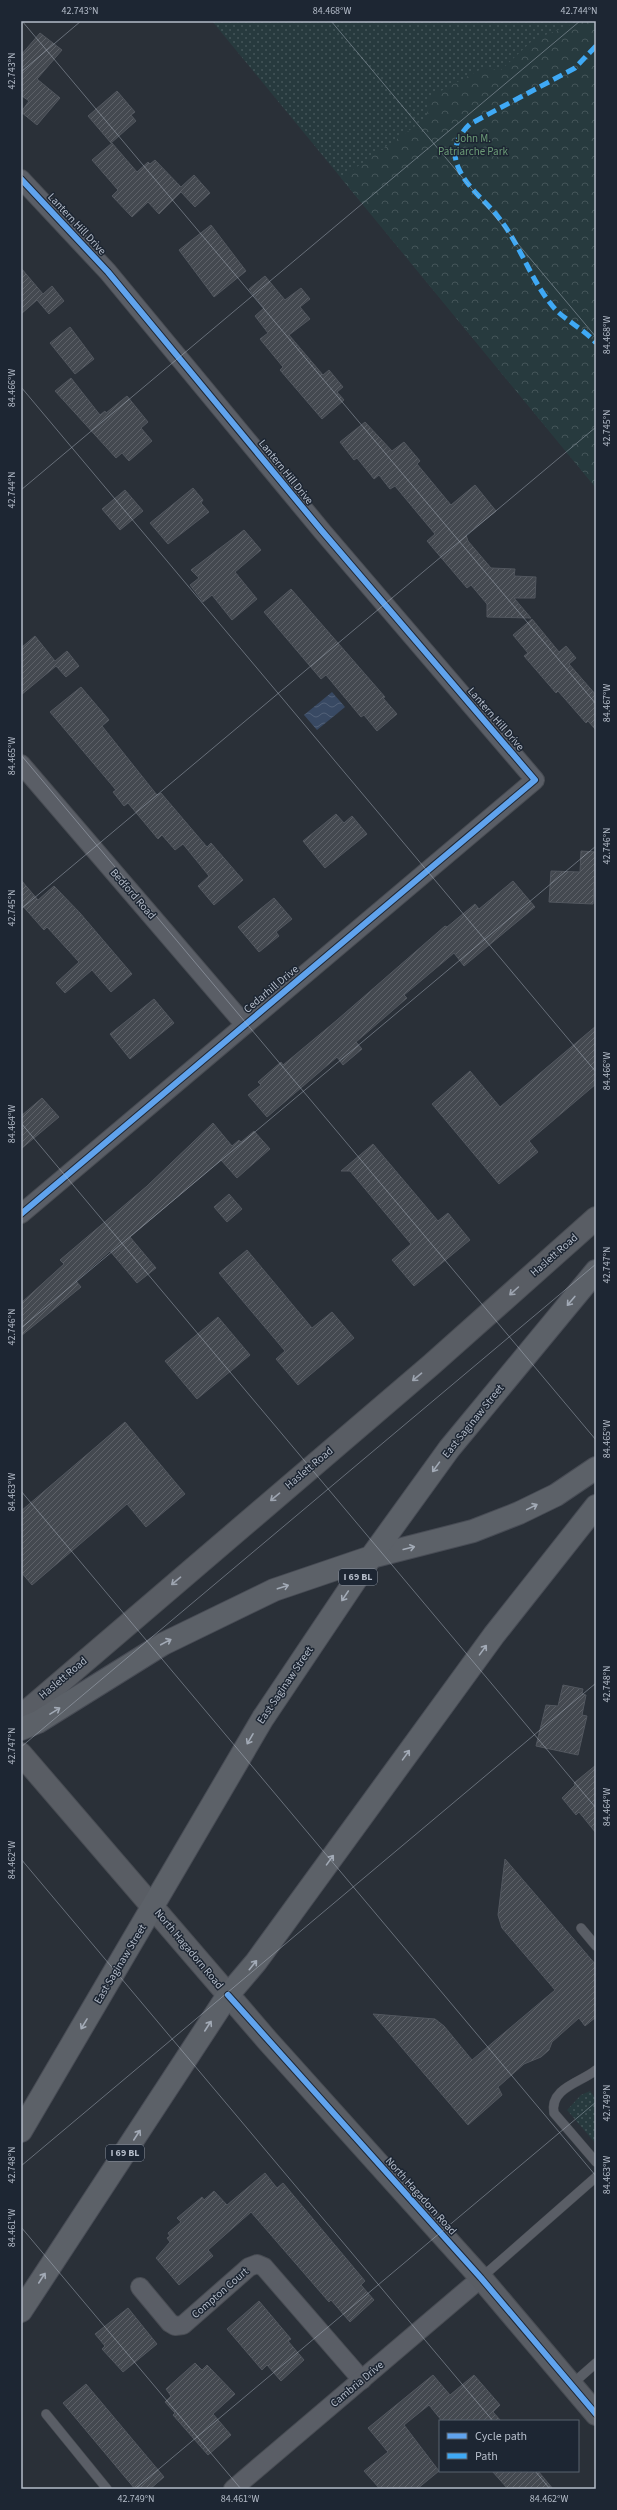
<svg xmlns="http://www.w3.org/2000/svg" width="617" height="2510" font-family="'Source Sans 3',sans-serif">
<defs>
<pattern id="green-dots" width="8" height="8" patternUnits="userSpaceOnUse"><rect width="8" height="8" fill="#273a3e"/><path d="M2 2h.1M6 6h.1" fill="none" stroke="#445559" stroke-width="1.8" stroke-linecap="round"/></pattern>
<pattern id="forest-crowns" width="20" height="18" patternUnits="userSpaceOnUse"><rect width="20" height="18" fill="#273a3e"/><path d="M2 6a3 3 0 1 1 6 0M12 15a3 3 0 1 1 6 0" fill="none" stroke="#445559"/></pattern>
<pattern id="water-waves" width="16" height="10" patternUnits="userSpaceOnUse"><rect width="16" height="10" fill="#384963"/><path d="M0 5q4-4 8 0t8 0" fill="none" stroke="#526178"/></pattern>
<pattern id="building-hatch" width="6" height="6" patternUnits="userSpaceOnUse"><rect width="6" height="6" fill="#444950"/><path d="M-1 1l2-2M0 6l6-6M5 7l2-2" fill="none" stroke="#5d6168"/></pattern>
</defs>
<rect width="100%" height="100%" fill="#2a3038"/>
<!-- green -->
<g fill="url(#green-dots)">
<path d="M212,21H596V488Z"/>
<path d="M590,2091L596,2099V2144L567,2110L581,2095Z"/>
</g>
<!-- forest -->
<path fill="url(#forest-crowns)" d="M580,21H590L596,24V488L341,178L427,118L428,98L485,67L500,71L533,40Z"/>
<!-- water -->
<path fill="url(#water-waves)" d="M332,692L345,707L317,730L304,715Z"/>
<!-- building -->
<g fill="url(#building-hatch)" stroke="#52575f">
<path d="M40,33L62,50L37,79L60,98L37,125L21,112L29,101L22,96L21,98V55Z"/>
<path d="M117,91L135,112L131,115L136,121L111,143L88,116Z"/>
<path d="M112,143L137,172L148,162L150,164L155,160L181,187L194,175L210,193L195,207L181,192L159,214L148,202L132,217L112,196L118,190L92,160Z"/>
<path d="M211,225L246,271L214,297L179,250Z"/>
<path d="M21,268L43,294L52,286L64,301L49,314L37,300L21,314Z"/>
<path d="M265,276L285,300L301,288L310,299L300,307L310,319L289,335L323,375L329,370L343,387L337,392L344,400L322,419L280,370L283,367L260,339L268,333L255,316L264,308L249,289Z"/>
<path d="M70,327L94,359L75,374L50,343Z"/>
<path d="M71,378L100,415L105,411L106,413L127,396L148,422L141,428L152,441L129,461L122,453L116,458L55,391Z"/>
<path d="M365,422L392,451L404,442L420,461L417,464L451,505L475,485L496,511L466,535L468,541L491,568L515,569L514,576L536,577L535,598H514L531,618L487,617V604L471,585L467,588L427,541L435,534L395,486L390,489L379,475L374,479L357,458L354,460L340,442Z"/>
<path d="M193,488L203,500L201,503L209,512L168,544L150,523Z"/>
<path d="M125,490L143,511L120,530L102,509Z"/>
<path d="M244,530L261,550L235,572L257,599L232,620L212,595L203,602L190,585L199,578L191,570Z"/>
<path d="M291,589L385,697L383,698L397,714L377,731L364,715L361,717L326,675L321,679L264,612Z"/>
<path d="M532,619L559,652L566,646L576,658L569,664L596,695V730L588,721L586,723L558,691L556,693L524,656L528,653L513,635Z"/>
<path d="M35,636L55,661L67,651L79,666L66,677L56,666L21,695V648Z"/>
<path d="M81,687L109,720L102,726L157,795L161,793L207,847L211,843L243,880L214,905L198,886L209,876L183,844L175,850L162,835L158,839L128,803L124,806L113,792L116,790L50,712Z"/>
<path d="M336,814L344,823L352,816L367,834L325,868L303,841Z"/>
<path d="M581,851L596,852L593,904L549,902L551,871L580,872Z"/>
<path d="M21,880L38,900L54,886L80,913L132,974L111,992L92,970L65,993L56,983L79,962L47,927L44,930L21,904Z"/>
<path d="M513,881L535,907L464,966L454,953L404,995L407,998L356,1042L362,1049L343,1065L337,1057L267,1117L248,1095L261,1085L258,1082L281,1062L283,1065L337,1020L445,926L447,927L475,904L479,909Z"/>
<path d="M274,898L292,919L276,932L279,936L259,952L238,927Z"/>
<path d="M154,999L174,1023L130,1059L110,1034Z"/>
<path d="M596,1026V1084L529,1141L538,1152L499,1184L432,1104L470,1071L500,1107Z"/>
<path d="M42,1098L59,1117L21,1149V1116Z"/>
<path d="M213,1123L232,1146L239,1140L241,1142L254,1131L270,1149L237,1178L221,1160L130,1237L156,1268L137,1283L110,1251L76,1281L81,1287L21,1336V1303L64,1264L60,1260L147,1186Z"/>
<path d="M373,1144L438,1221L448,1213L470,1240L414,1286L392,1260L411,1244L350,1171H341Z"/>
<path d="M229,1194L242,1209L227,1222L214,1207Z"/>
<path d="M247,1250L312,1328L332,1312L354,1338L298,1385L276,1359L285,1351L219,1273Z"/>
<path d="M218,1317L250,1355L197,1399L165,1361Z"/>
<path d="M125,1422L185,1494L146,1527L127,1504L32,1585L21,1572V1511Z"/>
<path d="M563,1685L583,1689L582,1694L586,1695L582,1715L587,1716L578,1755L536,1746L546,1705L558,1706Z"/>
<path d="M596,1765V1833L579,1812L576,1815L562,1798L575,1785L574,1783Z"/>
<path d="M505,1859L596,1965V2017L585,2026L579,2018L552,2042L549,2050L541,2057L524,2064L498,2087L502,2095L468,2125L373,2014L435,2019L444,2026L472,2060L555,1990L502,1928L498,1915Z"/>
<path d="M265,2173L277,2188L283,2183L365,2281L361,2285L374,2300L350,2322L331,2300L329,2302L251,2212L208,2250L213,2256L179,2285L156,2258L170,2242L167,2238L170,2236L168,2233L181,2222L177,2218L202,2197L204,2200L214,2191L227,2205Z"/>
<path d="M259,2301L291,2339L288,2341L304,2360L281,2381L267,2365L262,2370L227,2329Z"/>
<path d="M128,2308L157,2344L123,2372L102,2349L105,2346L95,2334Z"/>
<path d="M195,2363L202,2370L207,2365L235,2394L213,2414L231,2435L208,2455L173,2415L175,2413L165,2402L171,2396L166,2389Z"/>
<path d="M433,2375L450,2395L474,2375L500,2405L493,2412L501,2421H442L429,2405L404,2425L439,2471L417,2489H380L364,2471L388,2452L368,2428Z"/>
<path d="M86,2384L164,2477L150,2489H135L63,2403Z"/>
<path d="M492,2471H538L553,2489H508Z"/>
</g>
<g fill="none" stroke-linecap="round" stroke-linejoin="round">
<defs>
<g id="lane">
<path d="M581,1928L596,1946"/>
<path d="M596,2070C582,2082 549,2088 554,2113L596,2162"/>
<path d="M481,2278L596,2177"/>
<path d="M571,2385L596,2363"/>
<path d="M46,2414L107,2489"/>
</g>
<g id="street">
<path d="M21,179L108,272L322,531L535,780L21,1214"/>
<path d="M21,764L245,1025"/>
<path d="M140,2287L170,2323L175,2326L183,2325L249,2267L257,2264L264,2267L362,2380"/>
<path d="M233,2489L481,2278"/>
</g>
<g id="secondary">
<path d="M21,1716L431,1365L596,1218"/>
<path d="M21,1754L267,2040L481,2278L596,2414"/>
</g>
<g id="primary">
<path d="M21,1729L38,1722L163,1644L274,1590L371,1557L473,1531L519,1513L556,1495L596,1468"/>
<path d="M21,2131L263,1718L371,1557L449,1449L596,1271"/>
<path d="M21,2311L228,1995L256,1962L494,1635L596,1506"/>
</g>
</defs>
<!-- lane casing -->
<use href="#lane" stroke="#484c53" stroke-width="10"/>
<!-- street casing -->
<use href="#street" stroke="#484c53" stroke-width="20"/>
<!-- secondary casing -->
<use href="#secondary" stroke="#484c53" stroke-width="24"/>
<!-- primary casing -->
<use href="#primary" stroke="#484c55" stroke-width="24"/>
<!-- lane -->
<use href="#lane" stroke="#5a5e66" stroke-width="9"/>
<!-- street -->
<use href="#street" stroke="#5a5e66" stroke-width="18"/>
<!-- secondary -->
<use href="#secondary" stroke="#595d64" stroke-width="22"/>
<!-- primary -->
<use href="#primary" stroke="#5c6168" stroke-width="22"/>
<!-- quiet -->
<path stroke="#3fa9f5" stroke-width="5" stroke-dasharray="10 5" stroke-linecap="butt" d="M596,46L575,68L470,124C458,135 451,151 458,167C467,189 489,203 502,222C522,249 533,285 556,310C568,322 585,330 596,343"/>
<defs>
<g id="cycleway">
<path d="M21,179L108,272L322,531L535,780L21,1214"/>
<path d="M228,1995L481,2278L596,2414"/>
</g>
</defs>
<!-- cycleway casing -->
<use href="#cycleway" stroke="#1d2633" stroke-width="8"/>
<!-- cycleway -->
<use href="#cycleway" stroke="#60a3ed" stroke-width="6"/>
</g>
<!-- one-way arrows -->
<defs><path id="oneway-shaft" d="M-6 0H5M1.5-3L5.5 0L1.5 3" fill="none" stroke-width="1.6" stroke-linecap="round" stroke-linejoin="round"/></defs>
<g stroke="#9da4b0">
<use href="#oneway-shaft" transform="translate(514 1291) rotate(138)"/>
<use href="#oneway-shaft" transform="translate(417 1377) rotate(140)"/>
<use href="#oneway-shaft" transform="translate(275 1497) rotate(140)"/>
<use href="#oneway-shaft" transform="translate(176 1581) rotate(140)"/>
</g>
<g stroke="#a2aab6">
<use href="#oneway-shaft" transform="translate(571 1301) rotate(130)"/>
<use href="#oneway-shaft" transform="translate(436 1467) rotate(126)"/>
<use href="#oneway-shaft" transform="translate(532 1507) rotate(-26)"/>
<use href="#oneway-shaft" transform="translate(409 1548) rotate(-14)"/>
<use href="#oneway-shaft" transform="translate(283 1587) rotate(-18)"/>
<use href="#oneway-shaft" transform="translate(345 1596) rotate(124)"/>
<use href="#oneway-shaft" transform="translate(166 1642) rotate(-28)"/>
<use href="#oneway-shaft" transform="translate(483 1650) rotate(-54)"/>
<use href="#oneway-shaft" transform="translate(55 1711) rotate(-32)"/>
<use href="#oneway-shaft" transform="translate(250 1739) rotate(120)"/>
<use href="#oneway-shaft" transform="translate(406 1755) rotate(-54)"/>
<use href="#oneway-shaft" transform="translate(330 1860) rotate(-54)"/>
<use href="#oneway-shaft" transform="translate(253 1965) rotate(-51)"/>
<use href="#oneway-shaft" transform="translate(84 2024) rotate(121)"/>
<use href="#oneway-shaft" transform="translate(208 2026) rotate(-57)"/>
<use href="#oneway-shaft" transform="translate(137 2135) rotate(-57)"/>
<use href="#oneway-shaft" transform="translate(42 2278) rotate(-57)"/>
</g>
<!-- ticks -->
<path fill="none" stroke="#b4bcc9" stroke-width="1" stroke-opacity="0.45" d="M22,21L596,704M331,21L596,337M21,72L81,21M21,387L596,1072M21,490L580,21M21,755L596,1440M21,909L596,427M21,1123L596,1808M21,1328L596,846M21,1491L596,2176M21,1747L596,1264M21,1859L493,2421M21,2166L596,1683M21,2227L241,2489M535,2471L550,2489M135,2489L596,2102"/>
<g text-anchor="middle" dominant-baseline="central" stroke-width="3" stroke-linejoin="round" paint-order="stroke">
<!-- shield labels -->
<g fill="#1d2633" stroke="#878f9c" stroke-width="1">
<rect x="339" y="1569" width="38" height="16" rx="3"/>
<rect x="106" y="2145" width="38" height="16" rx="3"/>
</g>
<g font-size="10" font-weight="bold" fill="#b4bcc9">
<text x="358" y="1577">I 69 BL</text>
<text x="125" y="2153">I 69 BL</text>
</g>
<!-- park labels -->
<g font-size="11" fill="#6b9a76" stroke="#1d2633">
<text x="473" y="138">John M.<tspan x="473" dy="13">Patriarche Park</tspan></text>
</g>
<!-- street labels -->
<g font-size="11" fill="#b4bcc9" stroke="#1d2633">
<text transform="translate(77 224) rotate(47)">Lantern Hill Drive</text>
<text transform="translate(286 472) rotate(51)">Lantern Hill Drive</text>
<text transform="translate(496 719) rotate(49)">Lantern Hill Drive</text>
<text transform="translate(133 894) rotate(49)">Bedford Road</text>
<text transform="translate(271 989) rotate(-40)">Cedarhill Drive</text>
<text transform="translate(554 1255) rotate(-41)">Haslett Road</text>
<text transform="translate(473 1421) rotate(-51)">East Saginaw Street</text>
<text transform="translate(309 1468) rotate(-40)">Haslett Road</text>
<text transform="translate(63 1678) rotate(-40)">Haslett Road</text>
<text transform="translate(285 1685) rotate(-56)">East Saginaw Street</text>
<text transform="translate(189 1949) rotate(50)">North Hagadorn Road</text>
<text transform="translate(120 1964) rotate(-59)">East Saginaw Street</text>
<text transform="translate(421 2196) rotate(48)">North Hagadorn Road</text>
<text transform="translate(220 2293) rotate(-41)">Compton Court</text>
<text transform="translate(357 2384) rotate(-40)">Cambria Drive</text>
</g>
</g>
<!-- border -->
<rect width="617" height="2510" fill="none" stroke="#1d2633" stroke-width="44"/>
<!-- legend -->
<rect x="439" y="2420" width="140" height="52" fill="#1d2633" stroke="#59626f"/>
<rect x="447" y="2433" width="20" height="6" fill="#60a3ed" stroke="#59626f"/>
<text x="475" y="2440" font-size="12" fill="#b4bcc9">Cycle path</text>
<rect x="447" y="2453" width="20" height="6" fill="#3fa9f5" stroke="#59626f"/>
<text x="475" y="2460" font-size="12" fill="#b4bcc9">Path</text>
<rect x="22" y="22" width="573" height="2466" fill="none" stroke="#b4bcc9" stroke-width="1.5"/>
<g font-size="10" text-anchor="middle" fill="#b4bcc9">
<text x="80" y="14">42.743°N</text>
<text x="332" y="14">84.468°W</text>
<text x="579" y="14">42.744°N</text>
<text transform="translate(11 71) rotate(-90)" y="4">42.743°N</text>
<text transform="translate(606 335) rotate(-90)" y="4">84.468°W</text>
<text transform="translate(11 388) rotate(-90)" y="4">84.466°W</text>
<text transform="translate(606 428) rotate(-90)" y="4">42.745°N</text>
<text transform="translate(11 490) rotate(-90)" y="4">42.744°N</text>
<text transform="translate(606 703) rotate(-90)" y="4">84.467°W</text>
<text transform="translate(11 756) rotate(-90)" y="4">84.465°W</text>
<text transform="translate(606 846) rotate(-90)" y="4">42.746°N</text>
<text transform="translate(11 908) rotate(-90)" y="4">42.745°N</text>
<text transform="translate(606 1071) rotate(-90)" y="4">84.466°W</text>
<text transform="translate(11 1124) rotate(-90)" y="4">84.464°W</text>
<text transform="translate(606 1265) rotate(-90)" y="4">42.747°N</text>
<text transform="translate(11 1327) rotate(-90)" y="4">42.746°N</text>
<text transform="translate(606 1439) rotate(-90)" y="4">84.465°W</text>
<text transform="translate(11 1492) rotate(-90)" y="4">84.463°W</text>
<text transform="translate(606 1684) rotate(-90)" y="4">42.748°N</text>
<text transform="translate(11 1746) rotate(-90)" y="4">42.747°N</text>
<text transform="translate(606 1807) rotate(-90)" y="4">84.464°W</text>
<text transform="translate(11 1860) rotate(-90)" y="4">84.462°W</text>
<text transform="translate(606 2103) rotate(-90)" y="4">42.749°N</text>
<text transform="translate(11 2165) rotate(-90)" y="4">42.748°N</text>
<text transform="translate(606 2175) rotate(-90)" y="4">84.463°W</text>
<text transform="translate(11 2228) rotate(-90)" y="4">84.461°W</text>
<text x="136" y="2502">42.749°N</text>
<text x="240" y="2502">84.461°W</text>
<text x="549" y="2502">84.462°W</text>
</g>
</svg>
